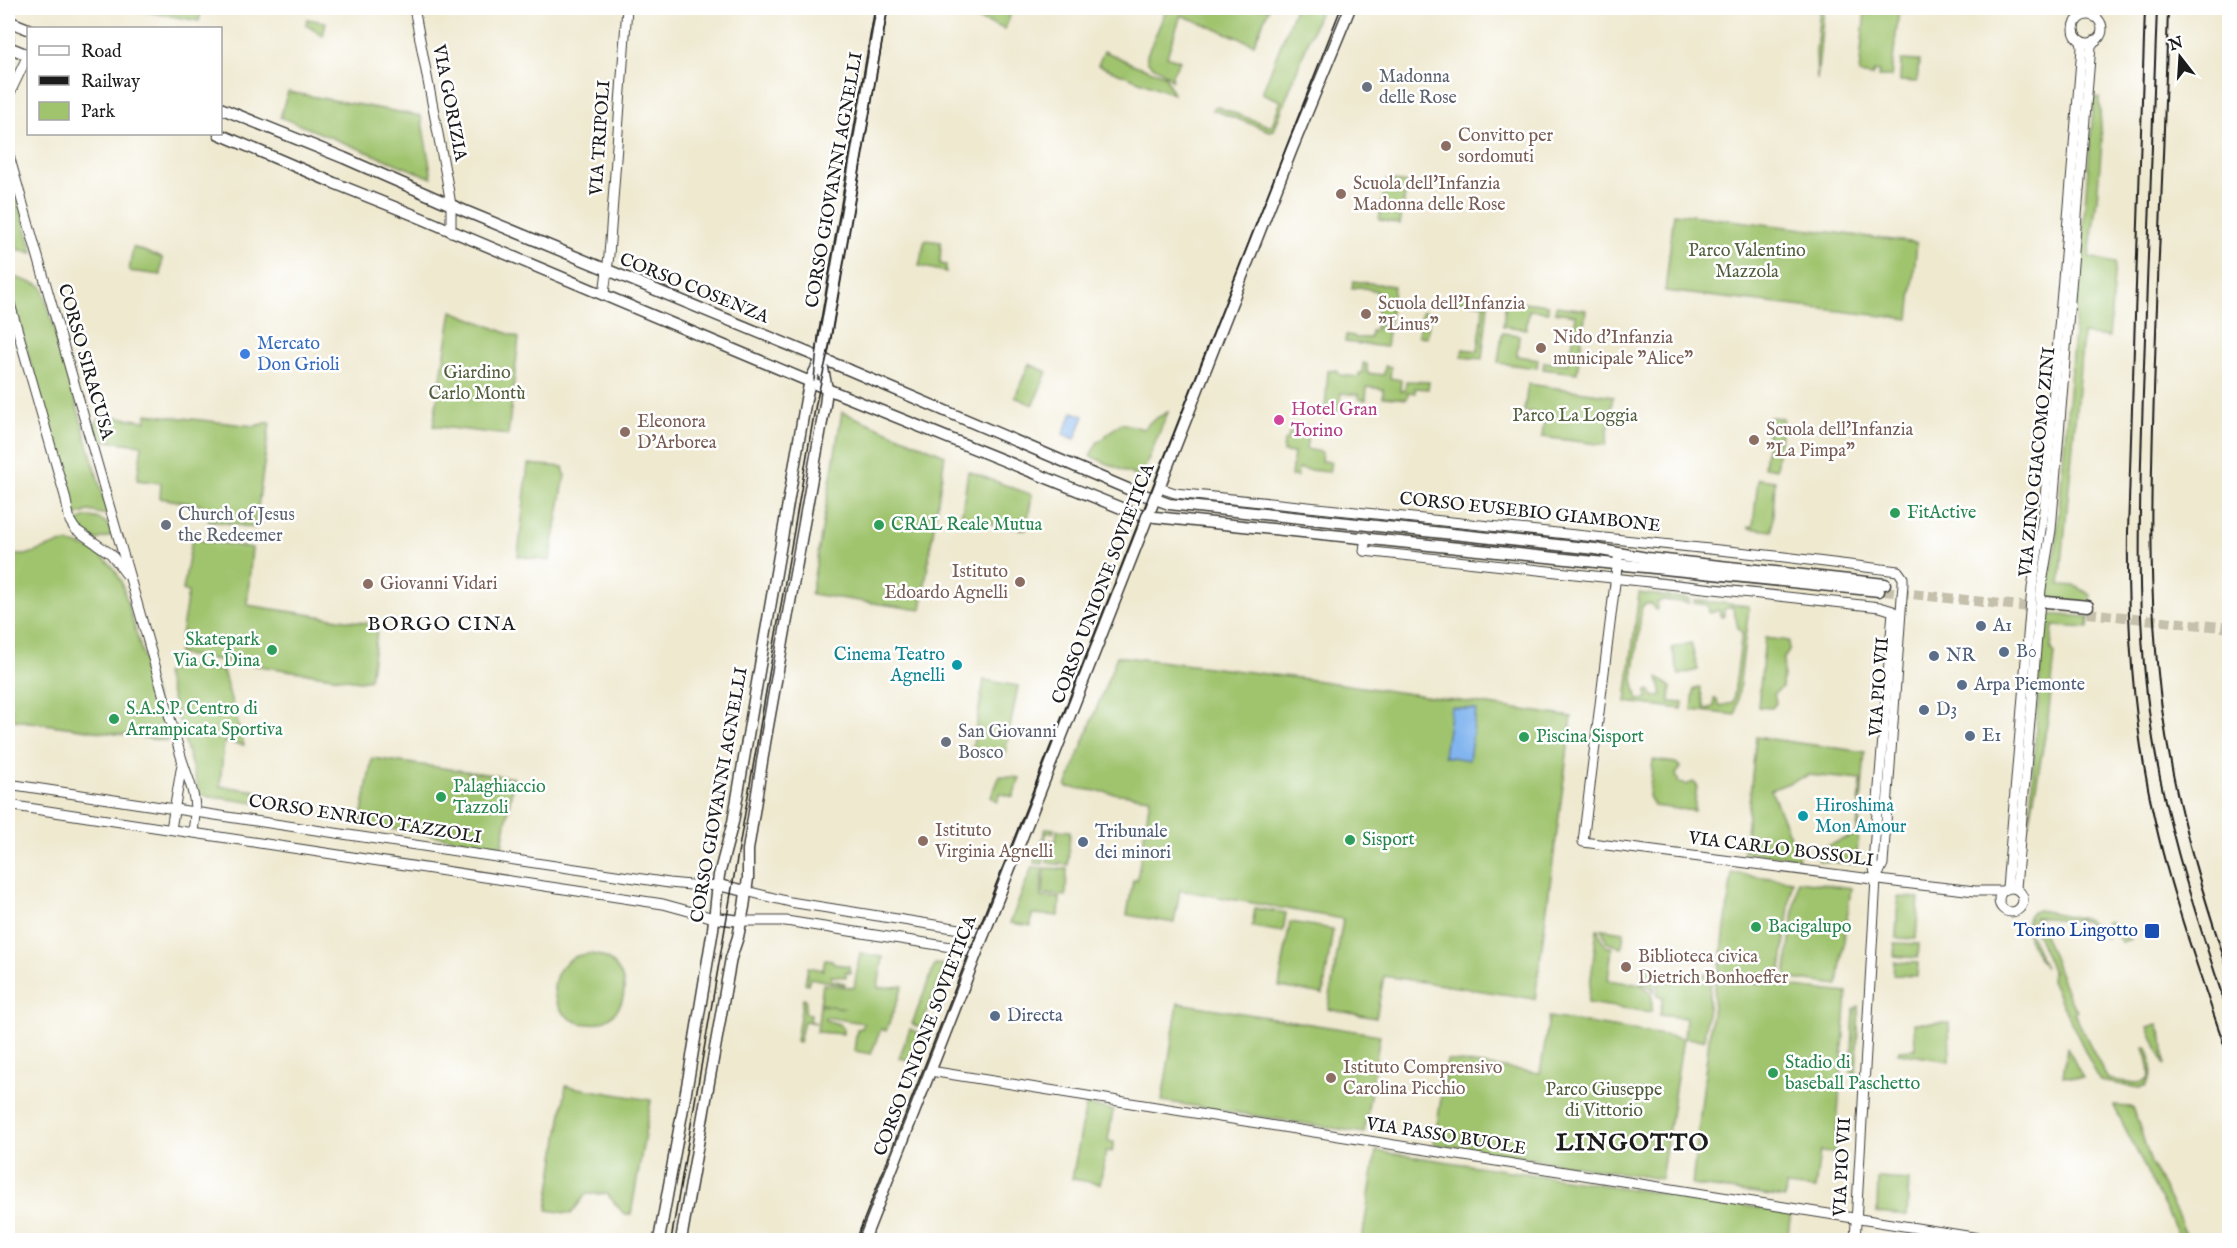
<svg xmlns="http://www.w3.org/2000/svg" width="2237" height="1248" font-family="'IM FELL English',serif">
<rect width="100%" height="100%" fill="#fff"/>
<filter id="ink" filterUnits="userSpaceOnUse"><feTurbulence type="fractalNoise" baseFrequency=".0167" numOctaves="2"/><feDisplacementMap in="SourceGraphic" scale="12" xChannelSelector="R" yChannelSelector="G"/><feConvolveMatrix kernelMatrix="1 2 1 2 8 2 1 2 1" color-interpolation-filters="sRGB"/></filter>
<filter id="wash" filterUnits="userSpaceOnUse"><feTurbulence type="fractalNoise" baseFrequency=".008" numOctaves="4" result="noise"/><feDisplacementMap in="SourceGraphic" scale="24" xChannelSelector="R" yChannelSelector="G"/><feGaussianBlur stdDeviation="1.35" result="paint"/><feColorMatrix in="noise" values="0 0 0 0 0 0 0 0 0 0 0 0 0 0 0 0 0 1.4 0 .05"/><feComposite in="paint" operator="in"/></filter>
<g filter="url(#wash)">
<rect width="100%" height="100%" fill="#efe9d0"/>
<!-- green -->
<g fill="#a0c46e" stroke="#5e7045" stroke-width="1.5">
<path d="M126,8H202L199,21Z"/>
<path d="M949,8H1013L1005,29Z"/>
<path d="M1167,8H1199L1209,12L1211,8H1269L1254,44L1181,15L1167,56L1180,61L1172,75V81C1166,70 1155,70 1147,61V55Z"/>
<path d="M1295,8H1321L1274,130L1270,131L1213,110L1215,106L1269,126L1272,125L1281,101L1262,93Z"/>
<path d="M1820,8H1824L1817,80L1816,52Z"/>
<path d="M1850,8L1899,10L1891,77H1878L1879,72L1874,71L1872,76L1859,74L1865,10Z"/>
<path d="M307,19L326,22L323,36L306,25Z"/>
<path d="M1104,51L1135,65L1165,75L1173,94L1098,65Z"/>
<path d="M1901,60L1919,61L1917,82L1900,81Z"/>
<path d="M288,92L421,116L432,178L280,117Z"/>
<path d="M2094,98H2099L2102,141L2097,199L2089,257L2115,263L2109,337L2083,334L2060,585L2076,586L2091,595L2090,605L2047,597L2056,544Z"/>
<path d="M8,165L33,253L8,247Z"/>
<path d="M1386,180L1407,183L1400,224L1379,220Z"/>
<path d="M1674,213L1917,243L1909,319L1665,291Z"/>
<path d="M925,240L941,242L940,264L946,265V272L919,266Z"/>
<path d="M133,247L162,258L161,275L129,271Z"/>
<path d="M8,275L42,286L108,513L106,515L89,511L74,516L8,283Z"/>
<path d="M1353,281L1394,286L1386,347L1345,342L1346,335L1354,336L1355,338H1370L1371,331H1375V326H1382L1383,322L1377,319V291L1360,287L1352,288Z"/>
<path d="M1453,294L1489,298L1482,359L1462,357L1463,349L1478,351L1484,304L1452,300Z"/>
<path d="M1506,300L1548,305V312L1529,310L1526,329L1503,326Z"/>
<path d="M1556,306L1586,310L1577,373L1543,369L1544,362L1567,364L1569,348H1572L1576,315L1555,312Z"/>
<path d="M452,311L519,338L508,435L433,426Z"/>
<path d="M1422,311L1430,313L1427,337L1418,336Z"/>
<path d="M1502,333L1519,335L1517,356L1538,359L1537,368L1498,363Z"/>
<path d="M1363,363L1367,364V373L1384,375L1385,366L1391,367L1390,378L1401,380L1400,391H1405L1406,381L1429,382L1428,389L1415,388V393L1408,392L1407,399L1383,397V389L1367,387L1366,400L1359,399V395L1341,393L1339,406L1345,407L1344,411L1325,409L1328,371L1337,370L1340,375L1359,377V373H1362Z"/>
<path d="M1029,364L1047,372L1033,405L1015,397Z"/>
<path d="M1528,384L1613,396L1606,445L1542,437L1545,414L1524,411Z"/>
<path d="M842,412L945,455L921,610L811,594Z"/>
<path d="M1168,412L1141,477H1138L1090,456L1097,443L1121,423L1144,429L1151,421Z"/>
<path d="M147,414L254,426L270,422L255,528L208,520L202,505L160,498L161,483L137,480L142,445L98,440L94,426L101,415L146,421Z"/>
<path d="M1770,417L1783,418L1776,469L1764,467Z"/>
<path d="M1289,432L1308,435L1306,449L1322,452L1321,461L1331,462L1329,472L1298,469L1297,477L1291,476L1294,453L1283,452L1284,441L1288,439Z"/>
<path d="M528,464L563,467L565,475L550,561L518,556Z"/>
<path d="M968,471L1032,495L1026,530L961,519Z"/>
<path d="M1758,479L1775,481L1772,531L1748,528L1753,526Z"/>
<path d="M87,517C99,517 113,523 111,536L96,540L82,532L75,522Z"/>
<path d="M192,539L252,548L247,605L378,625L370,679L360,681L178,654L188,592L183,590Z"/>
<path d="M67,543C92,546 110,558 121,581L168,741L8,719V555H26L58,544Z"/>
<path d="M1639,593L1689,599V603L1662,600L1657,603V610H1655L1651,604H1646L1642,606L1633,679L1638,700L1647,699V691L1650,690L1653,697L1662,695L1658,678L1671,687L1670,702L1683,703L1682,709L1626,702Z"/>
<path d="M1694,600L1749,606L1736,715L1692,710L1694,689L1700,688L1705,709L1714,707V699H1716L1720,706L1733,703L1742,633L1738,628L1733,607L1724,609V616L1722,617L1719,610L1709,613L1708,605L1694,603Z"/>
<path d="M2044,614L2089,617L2088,628L2053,626L2051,650L2055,654L2048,719L2029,826Z"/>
<path d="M1765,638L1789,641V651L1784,658L1782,687L1774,694L1776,703L1772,708L1758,707Z"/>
<path d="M1691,643L1698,670L1679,675L1672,648Z"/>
<path d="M1117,656L1299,678L1572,717L1535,999L1384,976L1376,1018L1328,1009L1343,919L1180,890L1174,923L1127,915L1133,880H1137L1150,798L1066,787Z"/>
<path d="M179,665L223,671L244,745L224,742L220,786L257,791L255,803L200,795L165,674Z"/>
<path d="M984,680L1018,686L1005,755L972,751Z"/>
<path d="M1756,737L1865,752L1856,864L1819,861L1814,851L1857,834L1861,780L1809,775L1771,790L1799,858L1744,852Z"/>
<path d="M372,758L514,778L502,846L360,824Z"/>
<path d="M1653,760L1676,763L1681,768L1676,774L1679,783L1686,785L1693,782L1697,785L1694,811L1654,806L1649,796Z"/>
<path d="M1000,776L1020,778L1013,797L1000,793L997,802L991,797Z"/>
<path d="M1046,828L1054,829L1053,833H1046L1043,864L1034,863Z"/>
<path d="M1057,830L1070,831L1068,865L1047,863L1049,840L1056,841Z"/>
<path d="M1032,867L1043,868L1041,897L1060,898L1059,916L1032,914L1031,926L1010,923Z"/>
<path d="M1045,868L1067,869L1066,896L1043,894Z"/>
<path d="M1732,873L1792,881L1780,981L1719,974Z"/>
<path d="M1798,881L1851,888L1838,985L1785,978Z"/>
<path d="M1898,897L1919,898L1916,939L1896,938Z"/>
<path d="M1255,908L1286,913L1283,932L1252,927Z"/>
<path d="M2038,910L2086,919L2108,938L2104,937L2084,921L2035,917L2029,925V932L2045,968C2035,950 2018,932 2030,913Z"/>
<path d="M2108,921L2122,928L2130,939L2121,942L2116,933L2105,923Z"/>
<path d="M1290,922L1333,929L1323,994L1279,987Z"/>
<path d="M2040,924L2068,996L2077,1011L2074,1013L2106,1076L2108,1079C2142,1084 2160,1091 2144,1048L2147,1047C2152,1062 2156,1073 2145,1087L2139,1088L2100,1081L2051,981L2052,970L2035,930L2037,925Z"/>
<path d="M1597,929H1599L1601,937L1606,947H1612L1608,980L1642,985C1654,992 1653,1000 1651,1012L1588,1003Z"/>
<path d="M1602,929L1624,932L1622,947L1607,943Z"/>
<path d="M1895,943L1919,944L1918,958L1894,956Z"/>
<path d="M860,953L883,957L878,988L903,986L886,1031L881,1029L871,1054L854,1051L857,1029L862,1028L864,1023L825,1017V1020L839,1024L843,1028V1034L817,1032L820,1005L845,1008L820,1004L823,984L854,988Z"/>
<circle cx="589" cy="989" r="35"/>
<path d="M825,959L832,960L835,964L849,966L850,973L846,972V977L831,976V980L845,983V985L810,978L808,984L805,983L808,967L823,970Z"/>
<path d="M1894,962L1918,963L1917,976L1893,975Z"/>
<path d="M935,964L946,965L921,1028L912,1024Z"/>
<path d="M1643,964L1657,966L1654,992L1651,987L1641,982Z"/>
<path d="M1660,972L1678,974L1677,978L1681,982L1685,981L1687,976H1692V973L1712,975L1704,1040L1684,1038L1686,1018L1660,1015L1663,997L1657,995Z"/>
<path d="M1716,978L1847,993L1835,1153L1820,1152L1815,1189L1786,1186L1785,1198L1692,1185Z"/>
<path d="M803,998L806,999L805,1013L811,1014L810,1021L816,1023L804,1021L799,1042L796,1041Z"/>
<path d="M1178,1003L1380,1035L1364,1133L1162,1101Z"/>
<path d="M1859,1006L1856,1073H1851L1854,1009Z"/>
<path d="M1549,1017L1683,1038L1661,1179L1434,1144L1447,1060L1540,1073Z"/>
<path d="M1914,1023H1949L1950,1061L1898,1053L1899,1050L1915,1049Z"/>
<path d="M2158,1024L2163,1038L2165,1066L2148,1027Z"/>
<path d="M910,1029L919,1033L909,1060L899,1058Z"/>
<path d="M2067,1047L2083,1078L2063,1076Z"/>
<path d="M566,1086L651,1100L631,1214H624L607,1194H586L571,1214L547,1210Z"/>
<path d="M1086,1105L1113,1110L1108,1141L1114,1142L1112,1152L1106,1151L1100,1184L1072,1179Z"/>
<path d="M2114,1106L2131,1107L2134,1110L2151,1163L2179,1218L2187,1240H2181Z"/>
<path d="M1376,1151L1791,1213L1787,1240H1362Z"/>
<path d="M1878,1178L1909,1180L1907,1216L1877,1213Z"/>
</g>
<!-- water -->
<g fill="#82b5ef" stroke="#4f6886" stroke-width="1.5">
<path d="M1073,412L1084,416L1075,439L1063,434Z"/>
<path d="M1451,707L1476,710L1469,760L1444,756Z"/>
</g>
</g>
<g filter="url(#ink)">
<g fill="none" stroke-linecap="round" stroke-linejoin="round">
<!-- major-tunnel -->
<g stroke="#c5c0ac" stroke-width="10" stroke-dasharray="10 5" stroke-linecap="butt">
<path d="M1884,591L2047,609"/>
<path d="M2087,613L2230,628"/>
</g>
<defs>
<g id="minor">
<path d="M414,8L447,181L451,205V232"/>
<circle cx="2088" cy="29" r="14"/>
<path d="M8,31L9,39L8,47"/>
<path d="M8,97L28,55"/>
<path d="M8,152L180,753C190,787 199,795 193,832"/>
<path d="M604,294L609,255L627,8"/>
<path d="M8,297L65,496L70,521L75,529L111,554L126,574"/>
<path d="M1160,488L1175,493L1776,556L1898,571L1903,578V583L1883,864L1876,879"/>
<path d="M1366,537L1364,551L1880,607L1893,611L1873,863L1876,879L1855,1240"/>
<path d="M1618,559L1583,842L1903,883L1975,891H2002"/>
<path d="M8,784L669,883L701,886L718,885"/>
<path d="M8,805L663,904L714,918"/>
<path d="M171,829L182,764"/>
<circle cx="2011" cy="900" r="12"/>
<path d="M2007,888L2032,588L2044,510L2082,48L2081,41"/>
<path d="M2016,888L2041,589L2051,530L2091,46L2095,40"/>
<path d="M746,891L790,902L985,933"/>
<path d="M742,921H786L951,947L976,954"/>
<path d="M930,1071L1992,1240"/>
</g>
<g id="major">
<path d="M8,21L28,29"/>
<path d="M8,47L28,55"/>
<path d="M220,108L344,158L465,211L847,369L1128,489L1169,504L1595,549L1647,558L1885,584"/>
<path d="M219,134L334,183L409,213L827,389L1131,512L1155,517L1879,591"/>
<path d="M2047,602L2088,606"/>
<path d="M718,885L746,891"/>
<path d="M714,918L742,921"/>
<path d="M659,1240L689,1075L713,929L719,875L733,822L806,399L810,381L821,359L882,8"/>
<path d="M681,1240L731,958L738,937L744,907L748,878V850L765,743L825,405L827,389L821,359"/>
<path d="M864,1240L1292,149L1350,8"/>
</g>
</defs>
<!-- minor casing -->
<use href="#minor" stroke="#3c3b37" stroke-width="11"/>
<!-- major casing -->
<use href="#major" stroke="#3c3b37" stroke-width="13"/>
<!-- minor -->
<use href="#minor" stroke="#fff" stroke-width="9"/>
<!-- major -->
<use href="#major" stroke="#fff" stroke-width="10"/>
<!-- tram -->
<g stroke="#1c1c1c" stroke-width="1.5">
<path d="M814,380L818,337L875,8"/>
<path d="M671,1240L816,403L830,344L888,8"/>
<path d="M856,1240L1341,8"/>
</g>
<!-- rail -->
<g stroke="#1c1c1c" stroke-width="2">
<path d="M2145,8L2128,532C2127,614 2131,696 2146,777C2163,874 2198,968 2230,1062"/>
<path d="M2157,8C2153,136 2148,264 2143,393C2140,500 2135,605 2149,711C2162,817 2197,918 2230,1019"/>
<path d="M2168,8C2165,125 2159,243 2155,361C2151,478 2147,593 2162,709C2174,801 2201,889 2230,976"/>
</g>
</g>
</g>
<!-- markers -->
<g fill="#6b7280" stroke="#fff" stroke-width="2">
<circle cx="1367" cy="87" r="6"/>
<circle cx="166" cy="525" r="6"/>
<circle cx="946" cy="742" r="6"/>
</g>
<g fill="#8d6e63" stroke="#fff" stroke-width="2">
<circle cx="1446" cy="146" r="6"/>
<circle cx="1341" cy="194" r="6"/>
<circle cx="1366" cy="314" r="6"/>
<circle cx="1541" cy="348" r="6"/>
<circle cx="625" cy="432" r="6"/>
<circle cx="1754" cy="440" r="6"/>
<circle cx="1020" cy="582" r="6"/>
<circle cx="368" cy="584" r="6"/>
<circle cx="923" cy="841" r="6"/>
<circle cx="1626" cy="967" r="6"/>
<circle cx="1331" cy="1078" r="6"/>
</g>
<circle fill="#3f7fe0" stroke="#fff" stroke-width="2" cx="245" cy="354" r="6"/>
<circle fill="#d1479c" stroke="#fff" stroke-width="2" cx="1279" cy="420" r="6"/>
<g fill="#2e9e5b" stroke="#fff" stroke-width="2">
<circle cx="1895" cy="513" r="6"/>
<circle cx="879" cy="525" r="6"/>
<circle cx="272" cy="650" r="6"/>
<circle cx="114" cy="719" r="6"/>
<circle cx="1524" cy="737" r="6"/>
<circle cx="441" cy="797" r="6"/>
<circle cx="1350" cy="840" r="6"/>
<circle cx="1756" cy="927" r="6"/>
<circle cx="1773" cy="1073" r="6"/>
</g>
<g fill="#5c6f8a" stroke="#fff" stroke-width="2">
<circle cx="1981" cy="626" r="6"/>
<circle cx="2004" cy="652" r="6"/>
<circle cx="1934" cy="656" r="6"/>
<circle cx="1962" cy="685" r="6"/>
<circle cx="1924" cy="710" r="6"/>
<circle cx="1970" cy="736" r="6"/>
<circle cx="1083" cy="842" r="6"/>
<circle cx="995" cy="1016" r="6"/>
</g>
<g fill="#0f9aa8" stroke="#fff" stroke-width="2">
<circle cx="957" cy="665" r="6"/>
<circle cx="1803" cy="816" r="6"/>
</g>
<rect fill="#1a4fb4" stroke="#fff" stroke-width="2" x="2144" y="923" width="16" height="16" rx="3"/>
<g text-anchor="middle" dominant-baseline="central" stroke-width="5" stroke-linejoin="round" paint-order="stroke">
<!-- worship labels -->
<g font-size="18" fill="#5b616d" stroke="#fff" text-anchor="start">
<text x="1379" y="77">Madonna<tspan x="1379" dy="21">delle Rose</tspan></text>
<text x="178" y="515">Church of Jesus<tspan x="178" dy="21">the Redeemer</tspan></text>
<text x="958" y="732">San Giovanni<tspan x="958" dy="21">Bosco</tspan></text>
</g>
<!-- street labels -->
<g font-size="18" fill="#1c1c1c" stroke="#fff">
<text transform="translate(449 103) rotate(79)">VIA GORIZIA</text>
<text transform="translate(601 138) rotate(-86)">VIA TRIPOLI</text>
<text transform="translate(835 180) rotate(-80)">CORSO GIOVANNI AGNELLI</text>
<text transform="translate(694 289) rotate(22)">CORSO COSENZA</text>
<text transform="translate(85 362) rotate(74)">CORSO SIRACUSA</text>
<text transform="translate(2038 462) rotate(-84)">VIA ZINO GIACOMO ZINI</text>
<text transform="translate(1530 513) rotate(6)">CORSO EUSEBIO GIAMBONE</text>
<text transform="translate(1104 584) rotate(-69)">CORSO UNIONE SOVIETICA</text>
<text transform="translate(1880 687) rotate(-86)">VIA PIO VII</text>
<text transform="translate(720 795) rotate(-80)">CORSO GIOVANNI AGNELLI</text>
<text transform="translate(365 820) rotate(9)">CORSO ENRICO TAZZOLI</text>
<text transform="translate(1781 850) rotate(7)">VIA CARLO BOSSOLI</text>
<text transform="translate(926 1036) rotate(-69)">CORSO UNIONE SOVIETICA</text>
<text transform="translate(1446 1137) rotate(9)">VIA PASSO BUOLE</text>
<text transform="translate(1843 1167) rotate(-87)">VIA PIO VII</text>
</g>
<!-- education labels -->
<g font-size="18" fill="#785e54" stroke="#fff" text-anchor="start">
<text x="1458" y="136">Convitto per<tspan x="1458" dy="21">sordomuti</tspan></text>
<text x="1353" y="184">Scuola dell'Infanzia<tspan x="1353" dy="21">Madonna delle Rose</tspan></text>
<text x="1378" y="304">Scuola dell'Infanzia<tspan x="1378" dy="21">"Linus"</tspan></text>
<text x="1553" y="338">Nido d'Infanzia<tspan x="1553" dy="21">municipale "Alice"</tspan></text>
<text x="637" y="422">Eleonora<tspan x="637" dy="21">D’Arborea</tspan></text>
<text x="1766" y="430">Scuola dell'Infanzia<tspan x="1766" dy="21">"La Pimpa"</tspan></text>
<text x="1008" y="572" text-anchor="end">Istituto<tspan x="1008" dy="21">Edoardo Agnelli</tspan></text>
<text x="380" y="584">Giovanni Vidari</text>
<text x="935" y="831">Istituto<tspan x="935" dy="21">Virginia Agnelli</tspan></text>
<text x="1638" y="957">Biblioteca civica<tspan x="1638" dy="21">Dietrich Bonhoeffer</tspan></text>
<text x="1343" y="1068">Istituto Comprensivo<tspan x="1343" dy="21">Carolina Picchio</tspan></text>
</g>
<!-- park labels -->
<g font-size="18" fill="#515f3d" stroke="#fff">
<text x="1747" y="251">Parco Valentino<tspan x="1747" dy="21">Mazzola</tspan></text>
<text x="477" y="373">Giardino<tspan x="477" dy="21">Carlo Montù</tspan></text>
<text x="1575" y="416">Parco La Loggia</text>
<text x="1604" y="1090">Parco Giuseppe<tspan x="1604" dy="21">di Vittorio</tspan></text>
</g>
<!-- shop labels -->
<g font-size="18" fill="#366cbe" stroke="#fff" text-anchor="start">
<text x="257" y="344">Mercato<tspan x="257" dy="21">Don Grioli</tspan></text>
</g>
<!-- hotel labels -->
<g font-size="18" fill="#b23c85" stroke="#fff" text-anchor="start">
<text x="1291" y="410">Hotel Gran<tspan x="1291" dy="21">Torino</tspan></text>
</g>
<!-- leisure labels -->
<g font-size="18" fill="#27864d" stroke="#fff" text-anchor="start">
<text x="1907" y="513">FitActive</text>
<text x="891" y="525">CRAL Reale Mutua</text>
<text x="260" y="640" text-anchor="end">Skatepark<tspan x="260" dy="21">Via G. Dina</tspan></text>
<text x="126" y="709">S.A.S.P. Centro di<tspan x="126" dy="21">Arrampicata Sportiva</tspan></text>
<text x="1536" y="737">Piscina Sisport</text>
<text x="453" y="787">Palaghiaccio<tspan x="453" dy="21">Tazzoli</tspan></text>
<text x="1362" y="840">Sisport</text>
<text x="1768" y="927">Bacigalupo</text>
<text x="1785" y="1063">Stadio di<tspan x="1785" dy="21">baseball Paschetto</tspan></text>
</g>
<!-- service labels -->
<g font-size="18" fill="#4e5e75" stroke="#fff" text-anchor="start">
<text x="1993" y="626">A1</text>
<text x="2016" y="652">B0</text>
<text x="1946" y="656">NR</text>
<text x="1974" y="685">Arpa Piemonte</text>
<text x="1936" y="710">D3</text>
<text x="1982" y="736">E1</text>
<text x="1095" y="832">Tribunale<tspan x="1095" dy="21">dei minori</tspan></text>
<text x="1007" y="1016">Directa</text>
</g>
<!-- culture labels -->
<g font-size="18" fill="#0d838f" stroke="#fff" text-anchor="end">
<text x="945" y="655">Cinema Teatro<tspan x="945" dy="21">Agnelli</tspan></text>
<text x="1815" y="806" text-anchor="start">Hiroshima<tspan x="1815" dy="21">Mon Amour</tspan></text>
</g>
<!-- transit labels -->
<g font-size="18" fill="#164399" stroke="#fff" text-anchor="end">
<text x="2138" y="931">Torino Lingotto</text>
</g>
<!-- neighbourhood labels -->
<g font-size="20" letter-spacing="1.5" fill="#1c1c1c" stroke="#fff">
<text x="442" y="624">BORGO CINA</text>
</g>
<!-- district labels -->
<g font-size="24" font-weight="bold" letter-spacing="1.5" fill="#1c1c1c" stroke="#fff">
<text x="1633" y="1143">LINGOTTO</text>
</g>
</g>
<!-- margin -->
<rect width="2237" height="1248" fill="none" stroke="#fff" stroke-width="30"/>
<!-- legend -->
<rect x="27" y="27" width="195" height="108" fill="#ffffff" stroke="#a4a4a4" stroke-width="1.5"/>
<rect x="39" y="46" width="30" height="9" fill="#ffffff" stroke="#a4a4a4" stroke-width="1.5"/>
<text x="81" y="57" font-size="18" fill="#1c1c1c">Road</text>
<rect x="39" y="76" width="30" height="9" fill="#1c1c1c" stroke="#a4a4a4" stroke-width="1.5"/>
<text x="81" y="87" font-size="18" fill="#1c1c1c">Railway</text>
<rect x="39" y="102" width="30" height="18" fill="#a0c46e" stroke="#a4a4a4" stroke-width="1.5"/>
<text x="81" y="117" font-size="18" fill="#1c1c1c">Park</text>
<!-- north arrow -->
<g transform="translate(2180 57) rotate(343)" stroke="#ffffff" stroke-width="4.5" paint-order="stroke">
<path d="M0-4.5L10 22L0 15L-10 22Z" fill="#1c1c1c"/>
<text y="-9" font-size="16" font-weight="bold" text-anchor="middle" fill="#1c1c1c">N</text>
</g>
</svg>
